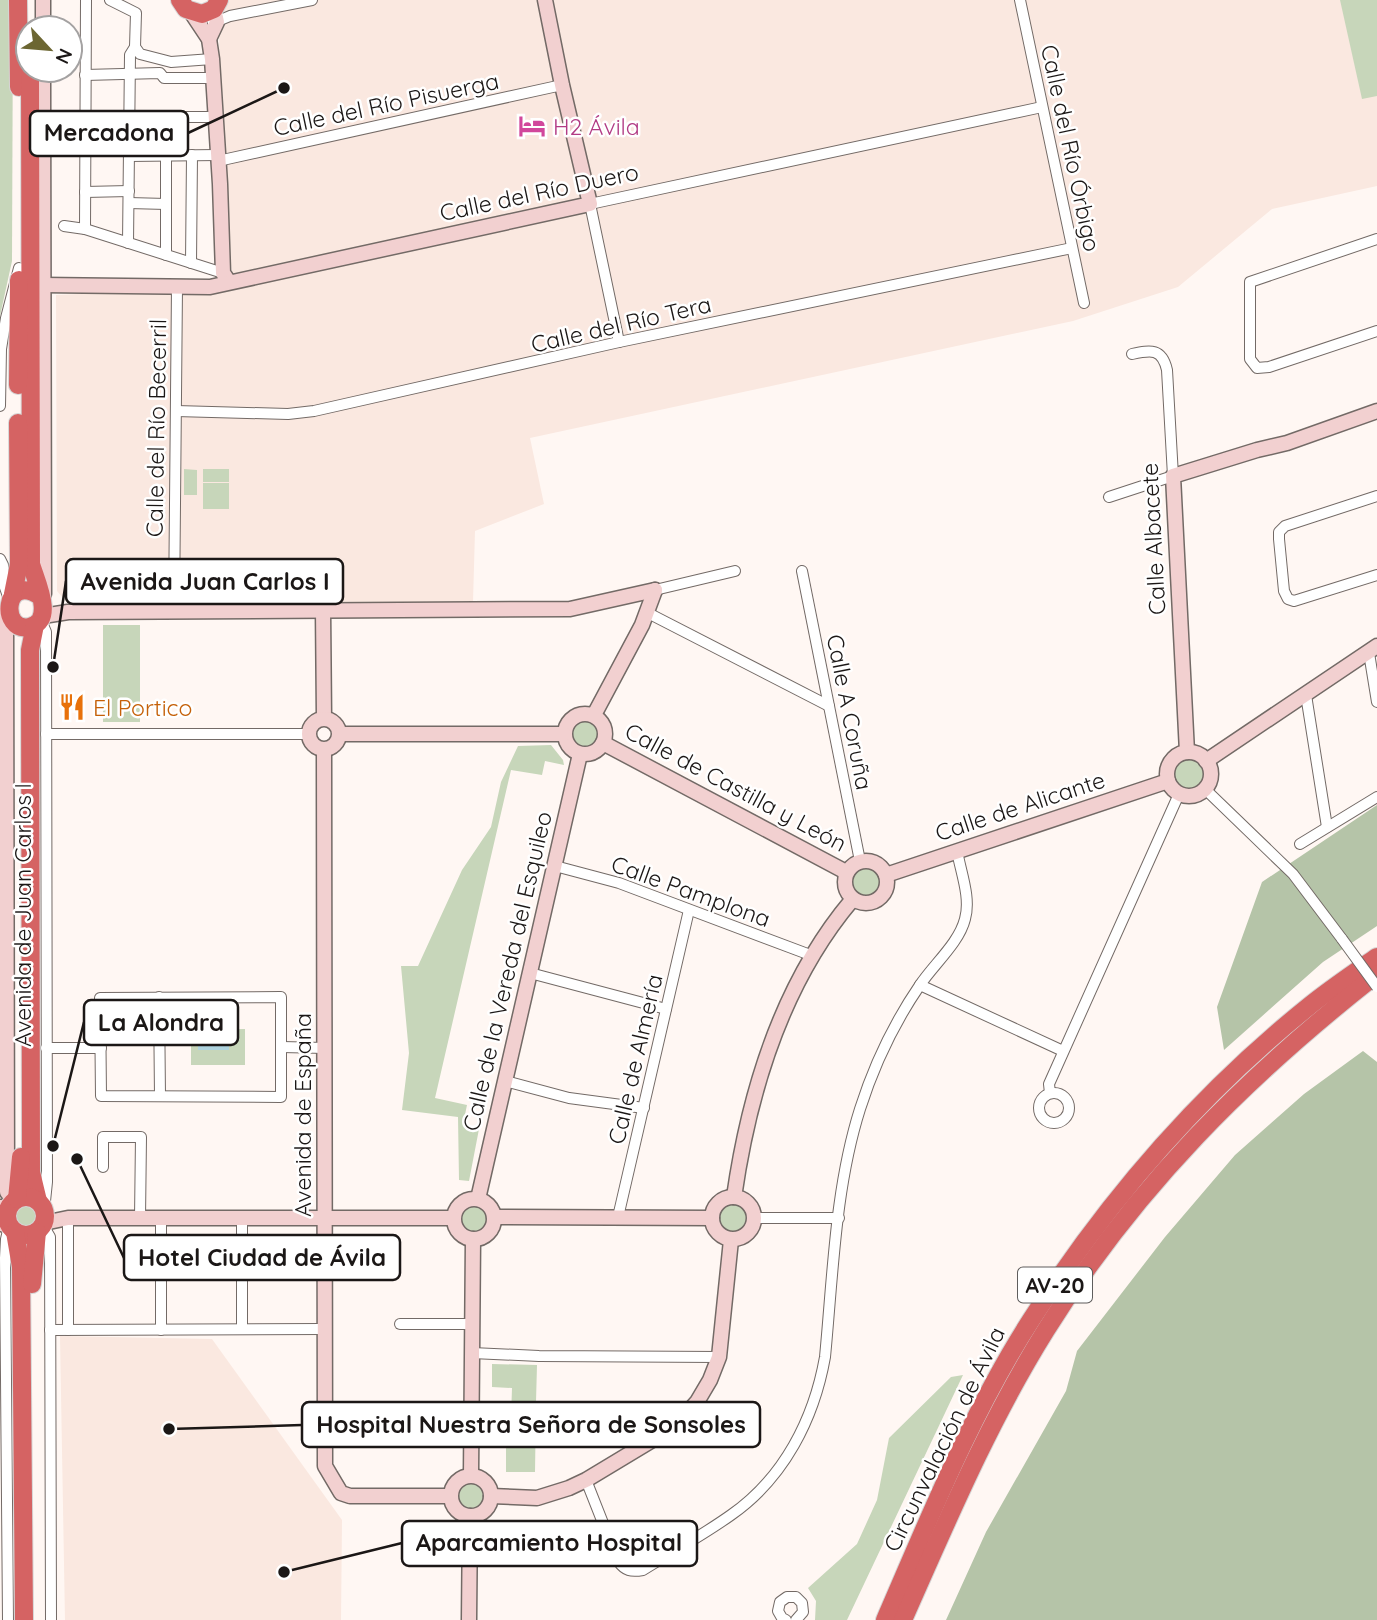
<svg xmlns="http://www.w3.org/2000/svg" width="1377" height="1620" font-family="Quicksand,sans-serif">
<rect width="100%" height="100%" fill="#fff7f3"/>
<!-- built -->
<g fill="#fae8e0">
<path d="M219,0H1377V186L1272,209L1178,287L1073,321L530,438L544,504L475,531L473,602L69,605L57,591L56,295L233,287L220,144Z"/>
<path d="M60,1336L212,1339L342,1520L341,1620H65Z"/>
</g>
<!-- green -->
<g fill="#c7d6ba">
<path d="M0,0H11L13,8L12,261L0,316Z"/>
<path d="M1340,0H1377V96L1362,99Z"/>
<path d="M184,469L197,470V495H184Z"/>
<rect x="203" y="469" width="26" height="13"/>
<rect x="203" y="483" width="26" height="26"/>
<rect x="103" y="625" width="37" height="97"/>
<circle cx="585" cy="734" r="16"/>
<path d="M551,745L563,760L564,765L545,761L542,775L511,770L435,1098L467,1105L463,1124L479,1129L469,1181L459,1180L458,1117L402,1110L409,1053L401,966H418L462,870L491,827L501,782L518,746Z"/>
<circle cx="1189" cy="774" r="17"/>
<circle cx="866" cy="882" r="16"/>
<path d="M245,1029V1065H191V1030Z"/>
<circle cx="474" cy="1218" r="16"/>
<circle cx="733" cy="1219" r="16"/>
<circle cx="26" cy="1216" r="12"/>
<path d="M492,1364L537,1365L536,1402L513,1403L536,1404L535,1472H506V1418L511,1417L512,1388L492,1387Z"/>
<path d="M963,1375L847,1620H815L816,1601L808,1588L857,1544L877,1500L889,1438L951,1377Z"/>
<circle cx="471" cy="1496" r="16"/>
</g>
<!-- forest -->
<g fill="#b5c4a8">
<path d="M1377,805V926L1323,962L1224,1050L1217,1007L1262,882Z"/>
<path d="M1363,1051L1377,1062V1620H946L986,1532L1066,1391L1077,1351L1165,1237L1235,1155L1304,1094Z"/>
</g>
<!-- water -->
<rect fill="#aed3de" x="198" y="1036" width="31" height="14"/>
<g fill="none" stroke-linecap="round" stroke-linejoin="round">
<defs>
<g id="street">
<path d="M110,0L136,13L135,47L140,54L171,62L212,59"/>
<path d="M1020,0L1084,303"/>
<path d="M213,23L230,16L312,0"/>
<path d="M85,75L160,73L164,78H213"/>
<path d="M130,117H215"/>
<path d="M129,156L218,155"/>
<path d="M218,161L562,85"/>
<path d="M85,192L129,191"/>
<path d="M129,203L166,204"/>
<path d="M64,226L85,229L223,273"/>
<path d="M85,229L86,0"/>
<path d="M1377,239L1250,282V359L1257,368L1269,367L1377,331"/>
<path d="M128,243L130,55L135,47"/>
<path d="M166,255V156"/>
<path d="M191,263L192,155"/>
<path d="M619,342L590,204L1042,107"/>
<path d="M0,406L1,349L6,318L19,268"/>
<path d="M176,411L288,414L314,411L619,342L1072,248"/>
<path d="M1377,496L1285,526L1279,532V539L1284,591L1288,599L1294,601L1377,575"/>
<path d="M1109,497L1173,476L1167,370C1162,348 1151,350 1132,354"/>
<path d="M0,559L3,565V582L9,599"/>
<path d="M802,571L860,861"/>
<path d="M655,590L735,571"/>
<path d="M174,612L177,287"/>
<path d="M648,613L829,706"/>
<path d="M41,620L46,632L47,1182L44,1211"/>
<path d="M1369,653L1377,702"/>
<path d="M1306,695L1327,827"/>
<path d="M46,734H308"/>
<path d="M1205,789L1293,874L1342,939"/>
<path d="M1300,844L1377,797"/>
<path d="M555,866L619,883L813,956"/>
<path d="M530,973L666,1009"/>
<path d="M920,985L1063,1051"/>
<path d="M159,997L160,1096"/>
<path d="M281,997V1097L101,1096L100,998Z"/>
<path d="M282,1047L325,1048"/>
<path d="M46,1048H101"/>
<path d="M505,1081L569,1098L644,1108"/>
<path d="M1050,1093L1049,1084L1179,794"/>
<circle cx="1054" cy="1108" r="15"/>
<path d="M103,1167V1137H141L140,1218"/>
<path d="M618,1217L689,910"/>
<path d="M161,1218V1330"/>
<path d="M754,1218H839"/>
<path d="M43,1225L50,1237L51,1620"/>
<path d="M400,1324H472"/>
<path d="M242,1329V1218"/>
<path d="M50,1330L325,1329"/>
<path d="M68,1330V1218"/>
<path d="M472,1353L539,1356L719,1357"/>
<path d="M586,1480L618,1561C625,1571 631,1572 643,1570C672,1552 703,1535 731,1515C784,1478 814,1419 825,1357C833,1274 835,1188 860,1109C874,1065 894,1023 920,985C934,964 959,943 965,919C971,898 961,873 957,851"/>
<path d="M8,1620L5,1258L6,1239L9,1226"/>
<path d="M786,1620L782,1618L778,1611L780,1602L787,1597H796L802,1603L803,1612L796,1620"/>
</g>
<g id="secondary">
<path d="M191,12L209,39L212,59L220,184L223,273L229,282"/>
<path d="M43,28V0"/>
<path d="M209,39L217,22L214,9"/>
<path d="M43,70L44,594"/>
<path d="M42,285L210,287L590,204L562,85L545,0"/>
<path d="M323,610L324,718"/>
<path d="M6,611L7,1192L14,1201"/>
<path d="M43,616L68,612L570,609L655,590"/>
<circle cx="585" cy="734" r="20"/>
<path d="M594,715L642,625L655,590"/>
<circle cx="324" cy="734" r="15"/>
<path d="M340,734H564"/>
<path d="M603,743L846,872"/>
<path d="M324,750L325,1466L341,1493L350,1496H450"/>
<path d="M1187,752L1173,476L1257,450L1287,443L1377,411"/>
<circle cx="1189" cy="774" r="22"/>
<path d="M1206,761L1377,646"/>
<circle cx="866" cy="882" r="21"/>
<path d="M886,875L1168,781"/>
<path d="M734,1197C749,1092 782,983 852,900"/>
<circle cx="733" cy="1218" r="21"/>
<circle cx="474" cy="1219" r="20"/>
<path d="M478,1199L580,754"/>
<path d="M0,1207H9"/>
<path d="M494,1217L712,1218"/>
<path d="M44,1223L68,1218H453"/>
<path d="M0,1224L9,1225"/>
<path d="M471,1475L473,1239"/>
<circle cx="471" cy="1496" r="20"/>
<path d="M491,1496L537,1498L569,1488L586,1480L664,1433L680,1421L697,1402L710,1380L719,1357L731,1240"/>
<path d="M469,1620L470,1516"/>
</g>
<g id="highway">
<path d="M18,0L19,87"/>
<path d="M180,0L186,9L202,14L214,9L219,0"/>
<path d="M30,70L31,564C36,581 56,622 29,627C0,633 3,572 40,596"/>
<path d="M18,385L19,280"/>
<path d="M13,594L19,564L18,423"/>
<path d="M35,625L30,650L31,1172L38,1201"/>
<circle cx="26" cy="1216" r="19"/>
<path d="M17,1199L21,1157"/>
<path d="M15,1232L21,1267L24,1620"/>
<path d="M32,1284L37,1232"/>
<path d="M885,1620C929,1519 971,1413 1031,1320C1106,1203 1200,1094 1308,1007C1330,989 1354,973 1377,957"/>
<path d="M903,1620C947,1521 989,1421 1046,1330C1135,1187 1246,1077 1377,974"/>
</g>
</defs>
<!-- street casing -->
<use href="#street" stroke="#736a66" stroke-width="12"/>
<!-- secondary casing -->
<use href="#secondary" stroke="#736a66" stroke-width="17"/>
<!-- highway casing -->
<use href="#highway" stroke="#d6d5d5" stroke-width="20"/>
<!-- street -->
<use href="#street" stroke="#fff" stroke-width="10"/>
<!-- secondary -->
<use href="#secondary" stroke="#f2d0d0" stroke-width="14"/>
<!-- highway -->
<use href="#highway" stroke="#d56363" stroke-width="18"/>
<defs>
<path id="street-bridge" d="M1342,939L1377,987"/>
</defs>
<!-- street-bridge casing -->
<use href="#street-bridge" stroke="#736a66" stroke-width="12" stroke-linecap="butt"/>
<!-- street-bridge -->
<use href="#street-bridge" stroke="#fff" stroke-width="10"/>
</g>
<!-- icons -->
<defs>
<symbol id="hotel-bare" viewBox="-9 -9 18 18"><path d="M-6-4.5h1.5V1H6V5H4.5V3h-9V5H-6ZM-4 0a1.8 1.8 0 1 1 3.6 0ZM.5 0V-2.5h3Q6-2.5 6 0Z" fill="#d1479c" stroke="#fff" stroke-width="2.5" paint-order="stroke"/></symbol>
<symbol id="restaurant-bare" viewBox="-9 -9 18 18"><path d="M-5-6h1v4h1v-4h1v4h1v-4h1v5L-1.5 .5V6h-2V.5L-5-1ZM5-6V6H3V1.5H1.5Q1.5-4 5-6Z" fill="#e8710a" stroke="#fff" stroke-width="2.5" paint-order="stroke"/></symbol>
</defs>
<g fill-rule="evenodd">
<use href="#hotel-bare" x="513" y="107" width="38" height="38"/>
<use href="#restaurant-bare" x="53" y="688" width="38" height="38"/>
</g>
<g text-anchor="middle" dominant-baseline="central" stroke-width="5" stroke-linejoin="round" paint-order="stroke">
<!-- shield labels -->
<rect fill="#fff" stroke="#5f5d5c" stroke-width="2" x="1018" y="1267.5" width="74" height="35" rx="5"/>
<g font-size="21" font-weight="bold" fill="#1b1716">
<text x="1055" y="1285">AV-20</text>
</g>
<!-- street labels -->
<g font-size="23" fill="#1b1716" stroke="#fff">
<text transform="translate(386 104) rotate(-12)">Calle del Río Pisuerga</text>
<text transform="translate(1071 148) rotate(78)">Calle del Río Órbigo</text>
<text transform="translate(539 192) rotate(-12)">Calle del Río Duero</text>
<text transform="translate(621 324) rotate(-13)">Calle del Río Tera</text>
<text transform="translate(156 428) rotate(-89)">Calle del Río Becerril</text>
<text transform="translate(1153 539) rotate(-93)">Calle Albacete</text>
<text transform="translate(850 712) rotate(79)">Calle A Coruña</text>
<text transform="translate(736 787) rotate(28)">Calle de Castilla y León</text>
<text transform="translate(1020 806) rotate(-18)">Calle de Alicante</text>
<text transform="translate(691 891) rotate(20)">Calle Pamplona</text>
<text transform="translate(22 915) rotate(-90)">Avenida de Juan Carlos I</text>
<text transform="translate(507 971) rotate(-77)">Calle de la Vereda del Esquileo</text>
<text transform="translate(635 1059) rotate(-77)">Calle de Almería</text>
<text transform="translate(302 1115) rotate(-90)">Avenida de España</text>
<text transform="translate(944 1439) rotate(-64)">Circunvalación de Ávila</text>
</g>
<!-- hotel labels -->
<g font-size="23" fill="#b23c85" stroke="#fff" text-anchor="start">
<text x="553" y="126">H2 Ávila</text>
</g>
<!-- food labels -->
<g font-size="23" fill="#c56008" stroke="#fff" text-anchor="start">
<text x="93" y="707">El Portico</text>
</g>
</g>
<!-- callouts -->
<path fill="none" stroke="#1b1716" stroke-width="2.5" d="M284 88L188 133M53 667L66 581M53 1146L84 1022M77 1159L124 1258M169 1429L302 1425M284 1572L402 1543"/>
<g fill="#1b1716" stroke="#fff" stroke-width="2.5">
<circle cx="284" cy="88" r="7"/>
<circle cx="53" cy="667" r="7"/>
<circle cx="53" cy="1146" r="7"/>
<circle cx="77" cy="1159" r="7"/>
<circle cx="169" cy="1429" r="7"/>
<circle cx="284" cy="1572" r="7"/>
</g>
<g fill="#fff" stroke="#1b1716" stroke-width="2.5">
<rect x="30" y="111" width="158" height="45" rx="7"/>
<rect x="66" y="559" width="277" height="45" rx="7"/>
<rect x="84" y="1000" width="154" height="45" rx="7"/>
<rect x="124" y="1235" width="276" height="45" rx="7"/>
<rect x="302" y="1402" width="458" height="45" rx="7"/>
<rect x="402" y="1521" width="295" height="45" rx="7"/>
</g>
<g font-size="24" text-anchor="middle" font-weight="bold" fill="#1b1716">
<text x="109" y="141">Mercadona</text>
<text x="205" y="590">Avenida Juan Carlos I</text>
<text x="161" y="1031">La Alondra</text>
<text x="262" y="1266">Hotel Ciudad de Ávila</text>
<text x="531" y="1433">Hospital Nuestra Señora de Sonsoles</text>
<text x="549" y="1551">Aparcamiento Hospital</text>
</g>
<!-- north arrow -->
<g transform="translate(49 49) rotate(116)"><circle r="33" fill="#ffffff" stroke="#a4a2a2" stroke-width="2"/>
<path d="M0-5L12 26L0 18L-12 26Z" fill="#6c6632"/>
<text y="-10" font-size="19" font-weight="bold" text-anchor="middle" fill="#1b1716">N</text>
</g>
</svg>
